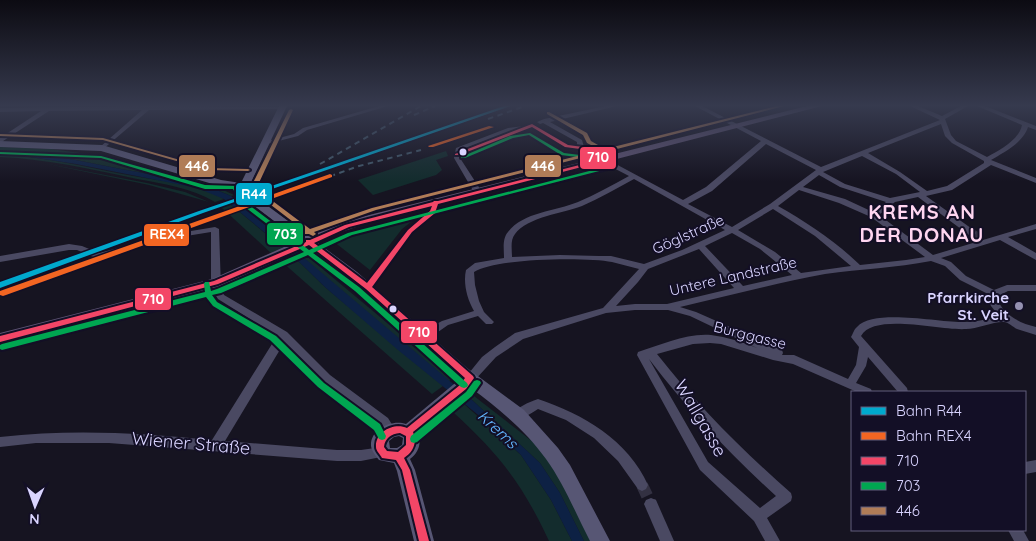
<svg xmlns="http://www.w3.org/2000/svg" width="1036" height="541" font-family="Quicksand,sans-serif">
<rect width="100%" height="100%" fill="#161421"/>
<!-- green -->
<g fill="#132c2d">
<path d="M0,147L51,149L109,157L107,159L190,178L215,186L234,195L231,196C196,180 158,176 121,169C81,161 41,152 0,151Z"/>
<path d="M446,151L448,156L436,160L442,170L436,175L373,195L358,180Z"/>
<path d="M0,155C44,156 86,167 128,175C157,181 199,183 224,199L215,202C192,188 164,184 137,179C92,169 46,159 0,157Z"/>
<path d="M43,163L147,183L185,192L209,202L149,185Z"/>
<path d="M230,204L283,248L271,253L221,207Z"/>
<path d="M421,214L402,229L370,270L333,241L340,236Z"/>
<path d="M301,251L453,378L449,381L297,253Z"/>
<path d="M292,255L326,288L443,386L432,394L281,261Z"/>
<path d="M474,396L537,445L558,474L591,541H584L560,493L540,463L471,399Z"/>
<path d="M464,404L521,455L551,500L572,541H549C523,485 499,454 454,413Z"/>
</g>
<!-- water -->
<path fill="#0d2144" d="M0,151C41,152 80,161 121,169C158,176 196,180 231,196L471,399L525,449L540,463L560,493L584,541H572L551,500L521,455L482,418L398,350L326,288L292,255L224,199L197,188L76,164L18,155H0Z"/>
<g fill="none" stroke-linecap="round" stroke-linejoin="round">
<!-- street-tunnel-far1 -->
<path stroke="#333142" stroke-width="8" stroke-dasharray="8 4" stroke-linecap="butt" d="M972,233L981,238"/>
<!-- street-tunnel -->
<path stroke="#333142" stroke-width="12" stroke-dasharray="12 6" stroke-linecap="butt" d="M642,485L651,504"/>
<!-- street -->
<g fill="#4a4962" fill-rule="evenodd">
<path d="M147,106L285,107L282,109L149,110L102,150L99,148L100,147L142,110L49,111L0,143V138L41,111L0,112V108Z"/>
<path d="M379,106H388L307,130L298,136L267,144L264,142L294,134L303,128Z"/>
<path d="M606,106H617L550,122L582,140L584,147L683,200L706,187L761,141L695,106H702L821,167L940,120L910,106H918L942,116L961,106H968L945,119L951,135L956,141L987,157C1000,150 1019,140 1022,125L977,106H985L1036,126V130L1028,127C1023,143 1004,152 991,160L1036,178V183L991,165L952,190L926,196L975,231L976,233L975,235H969L918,197L895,202L879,215L933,255L1036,224V229L1008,237L1036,253V260L1000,240L941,258L951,262L966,276L994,290L1007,285H1036V291H1008L996,297C1003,314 1018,323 1036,327V335C1030,333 1023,331 1017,329C1013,327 1008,322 1004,322C995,321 977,329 966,329C942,331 874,312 861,336L907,388L908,392H898L868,357L866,366L856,383L871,389L872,392H857L793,364L773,360L721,344L710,343L693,344L657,354C697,405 742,450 791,493L792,497L791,501L767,518L780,541H765L754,521L700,470L637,355L638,352C661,345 686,333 711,335C727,337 742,342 757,348L690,316L668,310H635L606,313L523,339L496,357L474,381L470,382L466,381L465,378L482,357L495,347L515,333L603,308L639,269C630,267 621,264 612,262C586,257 495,258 474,272L475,285L479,301L484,312L494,322L492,324H486L478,316L448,325L428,339H420L419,336L420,333L442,321L474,311C467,299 463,283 466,270L475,263L504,258C504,249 502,239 508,232C523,212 556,211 578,202C595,195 612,185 629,176L579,150L565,147L529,125L534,124L569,144L577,146V142L543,123L540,124L537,122L544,119ZM941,124L945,136L952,143L984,161V163L947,186L927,191L900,172L868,153ZM766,144L816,170L770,204L732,227L688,204L712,191ZM862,156L896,174L920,192L890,198L845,184L823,172ZM819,175L840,187L886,202L873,212L845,199L803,187ZM634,179L725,230L682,250L644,264L611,256H599L560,255L512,257C512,250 510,240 515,234C527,217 564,213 582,206C600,198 617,188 634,179ZM799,190L839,203L871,217L925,257L906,260L860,265C835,241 808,223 778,206ZM773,209L815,236L851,266L801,273L775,252L738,230ZM732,233L760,249L792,275L743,286L705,246ZM699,249L734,288L667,304H635L616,306L638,282L648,269ZM931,261L945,266L960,280L988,294L986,296L991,306L999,316C987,319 976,322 964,322C940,323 874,308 857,327C854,329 853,334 851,337L859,347L856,365L848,379L794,355H782L783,353L782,350L696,312L680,307C728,296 777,283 825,274C861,269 896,268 931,261ZM649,359C687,409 730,454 776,496L760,508L708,462Z"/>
<path d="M524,126L526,127V129L511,131L461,150L460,158L482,192L478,194H475L454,158L456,148L508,128Z"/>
<path d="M433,200H439L440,202L436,214L413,233L371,289H365L363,287L365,285L407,229L429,211Z"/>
<path d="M215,227L219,229L221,288L224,295L287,332L330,375L388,418L396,431L394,435C386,438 384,431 380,424L322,381L284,343L225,441L337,450H361L382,447L386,448L388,452L386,456L361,461H337L109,443H36L0,447V437C73,429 139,433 212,440L277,336L218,299L211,288V232L174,238L98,259L77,250H69L0,262V256L69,244L82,246L99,253L173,234Z"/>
<path d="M538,399C583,414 628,440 648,485L646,489L642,491L638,489L618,461L594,438L566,420L538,409C531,413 522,421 514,418L512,415C517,407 529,402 538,399Z"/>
<path d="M1036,460V472L1025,474V462Z"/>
<path d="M651,498L656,500L674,541H660L644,504L646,500Z"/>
<path d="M1008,530H1023L1029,541H1014Z"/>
</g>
<!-- secondary -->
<path fill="#575674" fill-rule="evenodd" d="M279,106H287L249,187L253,195L357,272L467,368L524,410L558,448L570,465L610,541H590C576,514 564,484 546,459C526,431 499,409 471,388L418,434C422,444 418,453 410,459L415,470L434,541H414L397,471L394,463L379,460C376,456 372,452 371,446C370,429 392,419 406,424L460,379L349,278L245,199L240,189L216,185L101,151L0,147V141L102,145L221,180L241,183ZM399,436L403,438L402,445L397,448H390L389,441L394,437Z"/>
<!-- primary -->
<path fill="#5e5373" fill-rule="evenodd" d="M807,106H822L365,224L335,234L221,286L0,345V333L212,279L327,228L357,218Z"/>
<!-- rail-far1 -->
<g stroke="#43596b" stroke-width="2" stroke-dasharray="5.5 4.5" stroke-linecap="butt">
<path d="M414,115L435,106"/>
<path d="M488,119L525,106"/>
<path d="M320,164L421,106"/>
<path d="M311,183L359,166L421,150"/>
</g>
<!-- rail -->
<path stroke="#43596b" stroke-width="2.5" stroke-dasharray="7 5.5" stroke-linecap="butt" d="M273,196L315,181"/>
<defs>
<path id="bus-1" d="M532,124L568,145L583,147L605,160V161L438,204L435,213L412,232L372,287L473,376L474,378L466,389L413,432C417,443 414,451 404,458L410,470L429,541H419L402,470L396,460L382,458C380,454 376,451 376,447C375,431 395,422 407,428L460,385L465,378L366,289L309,245L218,284L0,342V336L214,281L306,242V240H310L345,225L433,202L434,201H438L599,160L580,149L565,147L532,127L459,155H455V154ZM432,206L430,211L408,230L367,283L314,243L349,227ZM400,433L406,436V445L398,452L387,451L384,447C385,438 391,434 400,433Z"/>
<g id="bus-2">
<path d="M530,133L564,153L580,155L601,168L605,167L607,168V169L352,235L313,253L359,287L467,383L468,385L467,387L464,388L461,387L355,291L308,255L221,293L212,295L217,302L276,336L324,383L380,424L386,436L385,439L382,440L379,439L374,430L318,387L270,340L213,306L206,297L2,350L0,349V345L2,344L205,292L204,284L205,282H209L211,291L217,289L304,252L241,204L233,189H205L101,158L0,154V152L101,156L205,185L237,186L245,202L309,250L348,233L597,169L577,157L561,155L529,135L513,138L465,158H461V157L510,136Z"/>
<path d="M477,380L480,381L481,383L472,396L417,442L414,443L411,442L410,439L411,436L466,392L474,381Z"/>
</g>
<g id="bus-3">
<path d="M777,106H784L609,151V153L604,152L376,210L314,232L316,234L313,236L309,234H303L302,233L305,231L254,192L251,187L289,110L291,109L293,110L257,187L258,190L310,229L372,208L601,150L587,143L583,135L547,114V112H549L587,133L591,141L605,149Z"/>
<path d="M0,134L103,138L208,168L248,169L250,170L248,171L208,170L103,140L0,136Z"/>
</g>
</defs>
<!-- bus-1 casing -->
<use href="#bus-1" stroke="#130f26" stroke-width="4"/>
<!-- bus-2 casing -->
<use href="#bus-2" stroke="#130f26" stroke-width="4"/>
<!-- bus-3 casing -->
<use href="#bus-3" stroke="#130f26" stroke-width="4"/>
<!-- bus-1 -->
<use href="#bus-1" fill="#f34667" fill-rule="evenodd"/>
<!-- bus-2 -->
<use href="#bus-2" fill="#00a651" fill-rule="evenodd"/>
<!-- bus-3 -->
<use href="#bus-3" fill="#b07c57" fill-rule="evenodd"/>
<defs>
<path id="rail-1" d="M504,106H511L203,213L0,288V282L199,211Z"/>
<g id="rail-2">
<path d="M489,126L494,127L433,147H429L428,146Z"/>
<path d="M330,174L332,175V177L6,295L3,296L0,295V291Z"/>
</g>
</defs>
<!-- rail-1 casing -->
<use href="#rail-1" stroke="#130f26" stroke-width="3"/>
<!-- rail-2 casing -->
<use href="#rail-2" stroke="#130f26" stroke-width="3"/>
<!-- rail-1 -->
<use href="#rail-1" fill="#00a9ce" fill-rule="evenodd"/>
<!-- rail-2 -->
<use href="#rail-2" fill="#f26522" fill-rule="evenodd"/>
</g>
<!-- sky -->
<linearGradient id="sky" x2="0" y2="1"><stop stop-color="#0c0b12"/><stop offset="0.58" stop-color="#363a4e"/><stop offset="1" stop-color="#363a4e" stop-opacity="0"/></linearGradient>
<rect width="1036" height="182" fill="url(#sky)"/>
<!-- markers -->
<g fill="#d9d4ff" stroke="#130f26" stroke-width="2">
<circle cx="463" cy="152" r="4.5"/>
<circle cx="393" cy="309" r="4.5"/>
</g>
<circle fill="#9591b1" stroke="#130f26" stroke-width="2" cx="1019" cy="306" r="5"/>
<g text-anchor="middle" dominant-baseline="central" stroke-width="4" stroke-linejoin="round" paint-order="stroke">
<!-- street labels -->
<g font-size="15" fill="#d9d4ff" stroke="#130f26">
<text transform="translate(688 234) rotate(-24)">Göglstraße</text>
<text transform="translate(733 276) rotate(-13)">Untere Landstraße</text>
<text transform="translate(750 335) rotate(14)">Burggasse</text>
</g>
<!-- poi labels -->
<g font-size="15" font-weight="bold" fill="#d9d4ff" stroke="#130f26" text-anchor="end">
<text x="1009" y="297">Pfarrkirche<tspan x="1009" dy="17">St. Veit</tspan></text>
</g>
<!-- water labels -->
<g font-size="16" font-style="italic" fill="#62b6ff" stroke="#130f26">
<text transform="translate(498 429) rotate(43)">Krems</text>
</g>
<!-- near-street labels -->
<g font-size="18" fill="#d9d4ff" stroke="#130f26">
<text transform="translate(701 418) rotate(60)">Wallgasse</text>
<text transform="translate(191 443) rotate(5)">Wiener Straße</text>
</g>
<!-- district labels -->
<g font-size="20" font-weight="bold" letter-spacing="1" fill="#ffd6f0" stroke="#130f26">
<text x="922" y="211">KREMS AN<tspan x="922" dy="23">DER DONAU</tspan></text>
</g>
</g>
<g stroke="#130f26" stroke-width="2">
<rect x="579" y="146" width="38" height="24" rx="5" fill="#f34667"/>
<rect x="178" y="154" width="38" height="24" rx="5" fill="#b07c57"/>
<rect x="524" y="154" width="38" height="24" rx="5" fill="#b07c57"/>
<rect x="235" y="182" width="38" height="24" rx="5" fill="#00a9ce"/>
<rect x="266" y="222" width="38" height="24" rx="5" fill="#00a651"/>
<rect x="143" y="223" width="47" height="24" rx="5" fill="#f26522"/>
<rect x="134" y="287" width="38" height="24" rx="5" fill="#f34667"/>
<rect x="400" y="320" width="38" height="24" rx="5" fill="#f34667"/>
</g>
<g font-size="14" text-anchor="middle" font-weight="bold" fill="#fff">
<text x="598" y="162">710</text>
<text x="197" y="171">446</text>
<text x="543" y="171">446</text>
<text x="254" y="199">R44</text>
<text x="285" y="239">703</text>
<text x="167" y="239">REX4</text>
<text x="153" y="304">710</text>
<text x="419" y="337">710</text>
</g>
<!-- legend -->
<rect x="851" y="391" width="175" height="140" fill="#130f26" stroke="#625e7d"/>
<rect x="861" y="407" width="25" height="8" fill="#00a9ce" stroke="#625e7d"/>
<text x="896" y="416" font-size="15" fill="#d9d4ff">Bahn R44</text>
<rect x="861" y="432" width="25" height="8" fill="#f26522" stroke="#625e7d"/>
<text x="896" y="441" font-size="15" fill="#d9d4ff">Bahn REX4</text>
<rect x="861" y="457" width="25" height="8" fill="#f34667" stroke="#625e7d"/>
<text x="896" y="466" font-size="15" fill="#d9d4ff">710</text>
<rect x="861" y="482" width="25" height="8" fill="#00a651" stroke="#625e7d"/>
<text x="896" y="491" font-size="15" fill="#d9d4ff">703</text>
<rect x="861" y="507" width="25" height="8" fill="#b07c57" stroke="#625e7d"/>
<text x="896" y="516" font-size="15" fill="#d9d4ff">446</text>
<!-- north arrow -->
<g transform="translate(35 506) rotate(182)" stroke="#130f26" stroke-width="4" paint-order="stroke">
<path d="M0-4L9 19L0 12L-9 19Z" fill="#d9d4ff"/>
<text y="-8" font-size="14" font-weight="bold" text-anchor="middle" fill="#d9d4ff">N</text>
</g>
</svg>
